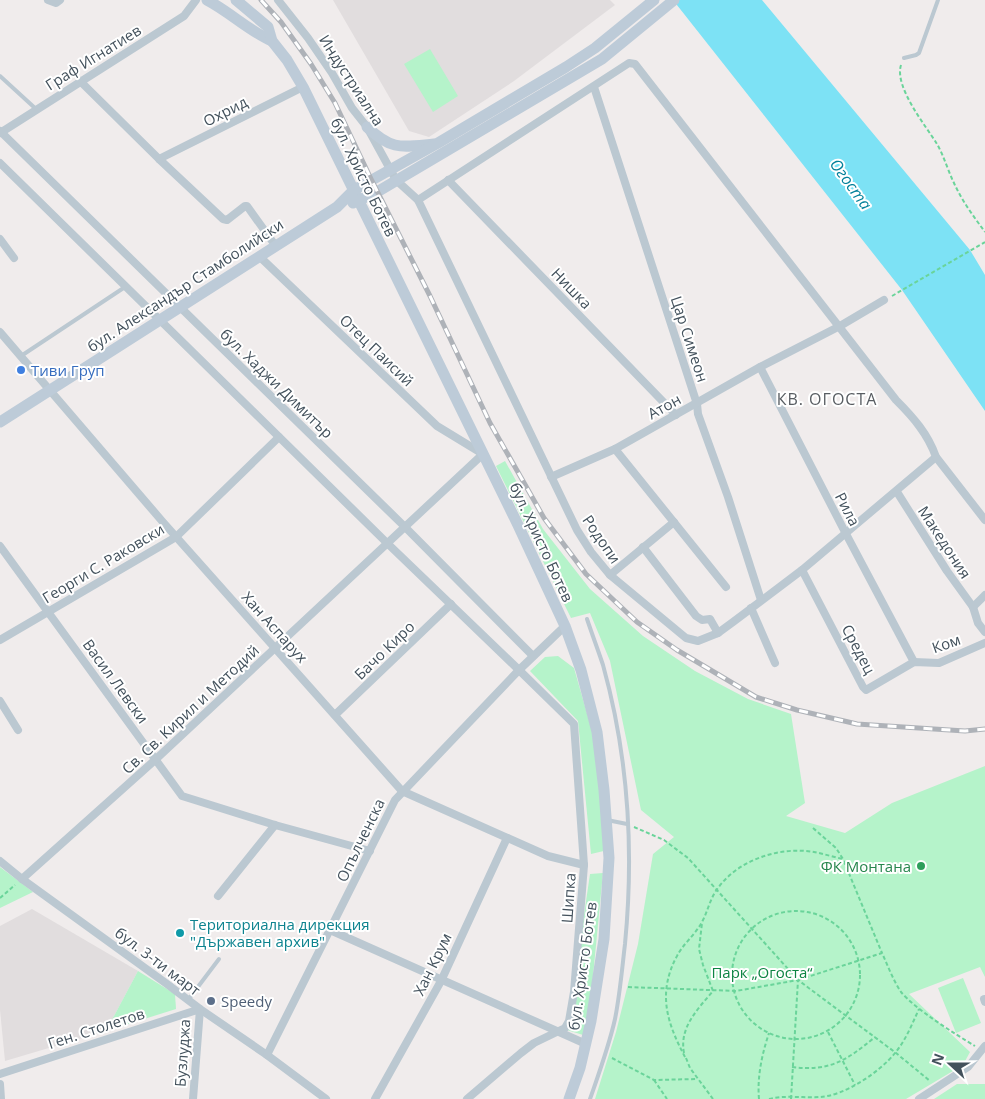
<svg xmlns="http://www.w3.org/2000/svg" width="985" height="1099" font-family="'Open Sans',sans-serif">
<rect width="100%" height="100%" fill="#f0ecec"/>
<!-- education -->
<g fill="#e1ddde">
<path d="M333,0H610L615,5L514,81L429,137L409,131Z"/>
<path d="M32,909L138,971L106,1031L5,1061L0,1010V926Z"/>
</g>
<!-- green -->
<g fill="#b5f3ca">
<path d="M430,49L458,96L433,112L404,64Z"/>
<path d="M505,461L543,529L590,589L643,636L695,671L748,699L791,714L805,803L786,816L845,833L892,803L985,766V977L980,967L909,994L970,1052L963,1065L906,1099H595L616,1032L638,944L653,854L674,837L641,810L610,661L590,613L571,618L496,466Z"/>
<path d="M558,656L574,668L592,731L608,850L591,854L578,721L530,671L545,657Z"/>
<path d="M0,867L33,892L0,908Z"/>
<path d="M603,873L590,1007L583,1035L567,1030L590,874Z"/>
<path d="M138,971L175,994L176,1009L106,1031Z"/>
<path d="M963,978L981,1023L956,1033L938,988Z"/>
<path d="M957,1084H985V1099H934Z"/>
</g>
<!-- water -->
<path fill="#7de2f5" d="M673,0H762L970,250L985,275V411L902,290Z"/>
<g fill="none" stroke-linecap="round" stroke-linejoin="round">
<!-- path -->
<g stroke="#6ad49a" stroke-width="2" stroke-dasharray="4 2.5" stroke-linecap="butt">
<path d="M901,65C894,87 926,126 937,144C944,156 948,171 954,183C962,201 974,217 985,232"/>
<path d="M892,296L985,242"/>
<path d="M634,827L664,840L688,858L798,980L882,953C888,966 893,980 901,992C915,1009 955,1034 975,1046"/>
<path d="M813,828L836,848L843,859L882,953"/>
<path d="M0,898L15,885"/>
<circle cx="796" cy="975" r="64"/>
<path d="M628,987L736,991L798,980L896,1053L930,1081"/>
<path d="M828,1032L855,1085"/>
<path d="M684,1053C679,1027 698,1009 713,991L703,965L699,949L702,923"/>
<path d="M685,1057C667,1023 657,993 677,956C683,944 695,935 702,922C708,911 710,898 718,888C738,860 780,846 814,852C824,854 834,857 843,859"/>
<path d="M612,1058L654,1080L697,1079"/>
<path d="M686,1058L690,1068L713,1099"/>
<path d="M792,1067C830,1072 847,1060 875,1037"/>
<path d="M654,1080L667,1099"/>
<path d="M759,1099C757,1077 762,1054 769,1033"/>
<path d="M769,1099C785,1095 803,1098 820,1097C844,1096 880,1072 895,1053C906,1040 912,1024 919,1009"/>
<path d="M791,1099L798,980"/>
</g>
<!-- lane -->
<g stroke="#bbc8d1" stroke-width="4">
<path d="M904,58L916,55L919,53L938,0"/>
<path d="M0,76L36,109"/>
<path d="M21,356L125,287"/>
<path d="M587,619C592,634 598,650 603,665C628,755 634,851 625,944C622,969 620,994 615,1019C609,1046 599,1073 590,1099"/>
<path d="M607,820L627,824"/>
<path d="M188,1000L219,959"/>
</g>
<!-- street -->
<g stroke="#bbc8d1" stroke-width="8">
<path d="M48,0L56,3L60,0"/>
<path d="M278,0L308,38L332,73L352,108L367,127L396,180L418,200L577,530L591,552L610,575L686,638L698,641L718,633L733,622L802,570L936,457"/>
<path d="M80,81L159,159L223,219L227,220L245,206H247L275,245"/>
<path d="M594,87L697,404L698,414L728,497L761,600"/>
<path d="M0,131L405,527L533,656"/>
<path d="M0,133L184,16L196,0"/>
<path d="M159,159L303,87"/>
<path d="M0,163L387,543L519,670L574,724L584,865L574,992L569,1021L565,1028L534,1043L521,1053L467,1099"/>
<path d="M448,180L676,415"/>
<path d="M418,200L629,63L635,64L896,400C913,417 928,434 936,457L985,520"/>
<path d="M0,239L14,258"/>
<path d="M0,332L162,521L402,791L548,856L584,865"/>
<path d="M760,367L845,532L914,662"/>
<path d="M615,449L726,587"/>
<path d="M551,477L615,449L760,367L840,326L884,300"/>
<path d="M897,492L947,571L973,607L978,623L985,632"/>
<path d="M0,546L182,796L275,825L370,851"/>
<path d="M643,547L696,616L702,620L710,619L718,633"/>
<path d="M802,570L863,687L866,690L914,662L939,663L985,643"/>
<path d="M610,575L674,522"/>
<path d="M973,607L985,595"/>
<path d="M751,608L775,663"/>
<path d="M0,640L176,537L279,437"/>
<path d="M0,701L18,730"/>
<path d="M335,715L451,604"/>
<path d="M0,861L22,879L167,984L200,1009L267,1055L326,1099"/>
<path d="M22,879L155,760L483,454L437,426L259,256"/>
<path d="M218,896L275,825"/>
<path d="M330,930L586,1044"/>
<path d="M984,999L985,1002"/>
<path d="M267,1055L395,800L519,670L565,626"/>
<path d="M0,1074L200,1009L193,1099"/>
<path d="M0,1084L1,1099"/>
<path d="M375,1099L441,981L507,838"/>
<path d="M919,1099L968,1067L985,1046"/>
</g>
<!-- secondary -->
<g stroke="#bdcbd8" stroke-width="11">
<path d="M207,0C230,12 249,31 272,41"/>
<path d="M236,0L268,27L272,41L287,60L303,87L518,525L565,626L581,670L597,732L604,790L609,858L604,939L591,1021L580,1068L569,1099"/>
<path d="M367,127C392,151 402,147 434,144"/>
<path d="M353,203L377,192L602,59L674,0"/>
<path d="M0,422L337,207L354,190L438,143L566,67L595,48L654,0"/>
</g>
<defs>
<path id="rail" d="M261,0L281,22L311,64L335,103L372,181L430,296L490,423L544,518L586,574L637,622L677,650L756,697L797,710L857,724L965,731L985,729"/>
</defs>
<!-- rail casing -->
<use href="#rail" stroke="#aeb2b8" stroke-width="5"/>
<!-- rail -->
<use href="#rail" stroke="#fff" stroke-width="3" stroke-dasharray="9" stroke-linecap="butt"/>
</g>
<!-- markers -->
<circle fill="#3f7fe0" stroke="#fff" stroke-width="2" cx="21" cy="370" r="5"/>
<circle fill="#2e9e5b" stroke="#fff" stroke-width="2" cx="921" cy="866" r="5"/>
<circle fill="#0f9aa8" stroke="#fff" stroke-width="2" cx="180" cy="933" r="5"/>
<circle fill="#5c6f8a" stroke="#fff" stroke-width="2" cx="211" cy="1001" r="5"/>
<g text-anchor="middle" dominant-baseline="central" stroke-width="4" stroke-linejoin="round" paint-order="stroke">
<!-- street labels -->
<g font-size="15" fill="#43515c" stroke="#fff">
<text transform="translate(93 57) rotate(-32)">Граф Игнатиев</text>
<text transform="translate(352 80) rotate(57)">Индустриална</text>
<text transform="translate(225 111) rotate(-27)">Охрид</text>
<text transform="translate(364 177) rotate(64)">бул. Христо Ботев</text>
<text transform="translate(185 285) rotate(-33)">бул. Александър Стамболийски</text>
<text transform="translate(572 288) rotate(46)">Нишка</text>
<text transform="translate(690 339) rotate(72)">Цар Симеон</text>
<text transform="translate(377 350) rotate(44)">Отец Паисий</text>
<text transform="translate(277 383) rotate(44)">бул. Хаджи Димитър</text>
<text transform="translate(664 406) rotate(-29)">Атон</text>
<text transform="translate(848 509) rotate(63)">Рила</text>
<text transform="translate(602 539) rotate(56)">Родопи</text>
<text transform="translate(542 542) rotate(65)">бул. Христо Ботев</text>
<text transform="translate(945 542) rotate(57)">Македония</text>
<text transform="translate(103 563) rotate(-31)">Георги С. Раковски</text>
<text transform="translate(275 627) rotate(48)">Хан Аспарух</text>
<text transform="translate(946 643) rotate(-19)">Ком</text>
<text transform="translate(859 649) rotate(62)">Средец</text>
<text transform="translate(384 650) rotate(-44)">Бачо Киро</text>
<text transform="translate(116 681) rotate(54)">Васил Левски</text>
<text transform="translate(190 709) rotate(-43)">Св. Св. Кирил и Методий</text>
<text transform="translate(360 840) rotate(-64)">Опълченска</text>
<text transform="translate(568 898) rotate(-86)">Шипка</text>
<text transform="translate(158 961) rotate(37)">бул. 3-ти март</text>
<text transform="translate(432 964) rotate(-64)">Хан Крум</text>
<text transform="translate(582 966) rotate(-82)">бул. Христо Ботев</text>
<text transform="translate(96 1028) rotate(-18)">Ген. Столетов</text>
<text transform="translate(182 1053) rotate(-86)">Бузлуджа</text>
</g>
<!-- shop labels -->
<g font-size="15" fill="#366cbe" stroke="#fff" text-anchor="start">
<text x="31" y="370">Тиви Груп</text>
</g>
<!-- leisure labels -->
<g font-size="15" fill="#27864d" stroke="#fff" text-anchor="end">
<text x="911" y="866">ФК Монтана</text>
</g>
<!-- culture labels -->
<g font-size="15" fill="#0d838f" stroke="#fff" text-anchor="start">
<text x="190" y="924">Териториална дирекция<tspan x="190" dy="17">"Държавен архив"</tspan></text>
</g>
<!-- park labels -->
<g font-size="15" fill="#0d8443" stroke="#fff">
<text x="762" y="972">Парк „Огоста“</text>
</g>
<!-- service labels -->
<g font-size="15" fill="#4e5e75" stroke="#fff" text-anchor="start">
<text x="221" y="1001">Speedy</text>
</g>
<!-- water labels -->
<g font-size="16" font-style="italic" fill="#03819a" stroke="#fff">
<text transform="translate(851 184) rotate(54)">Огоста</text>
</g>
<!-- neighbourhood labels -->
<g font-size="16" letter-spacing="1" fill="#585d62" stroke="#fff">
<text x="827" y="399">КВ. ОГОСТА</text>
</g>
</g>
<!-- north arrow -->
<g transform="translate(950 1064) rotate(291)" stroke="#ffffff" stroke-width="4" paint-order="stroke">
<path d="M0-4L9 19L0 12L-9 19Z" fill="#43515c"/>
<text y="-8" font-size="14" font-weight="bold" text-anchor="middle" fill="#43515c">N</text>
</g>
</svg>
